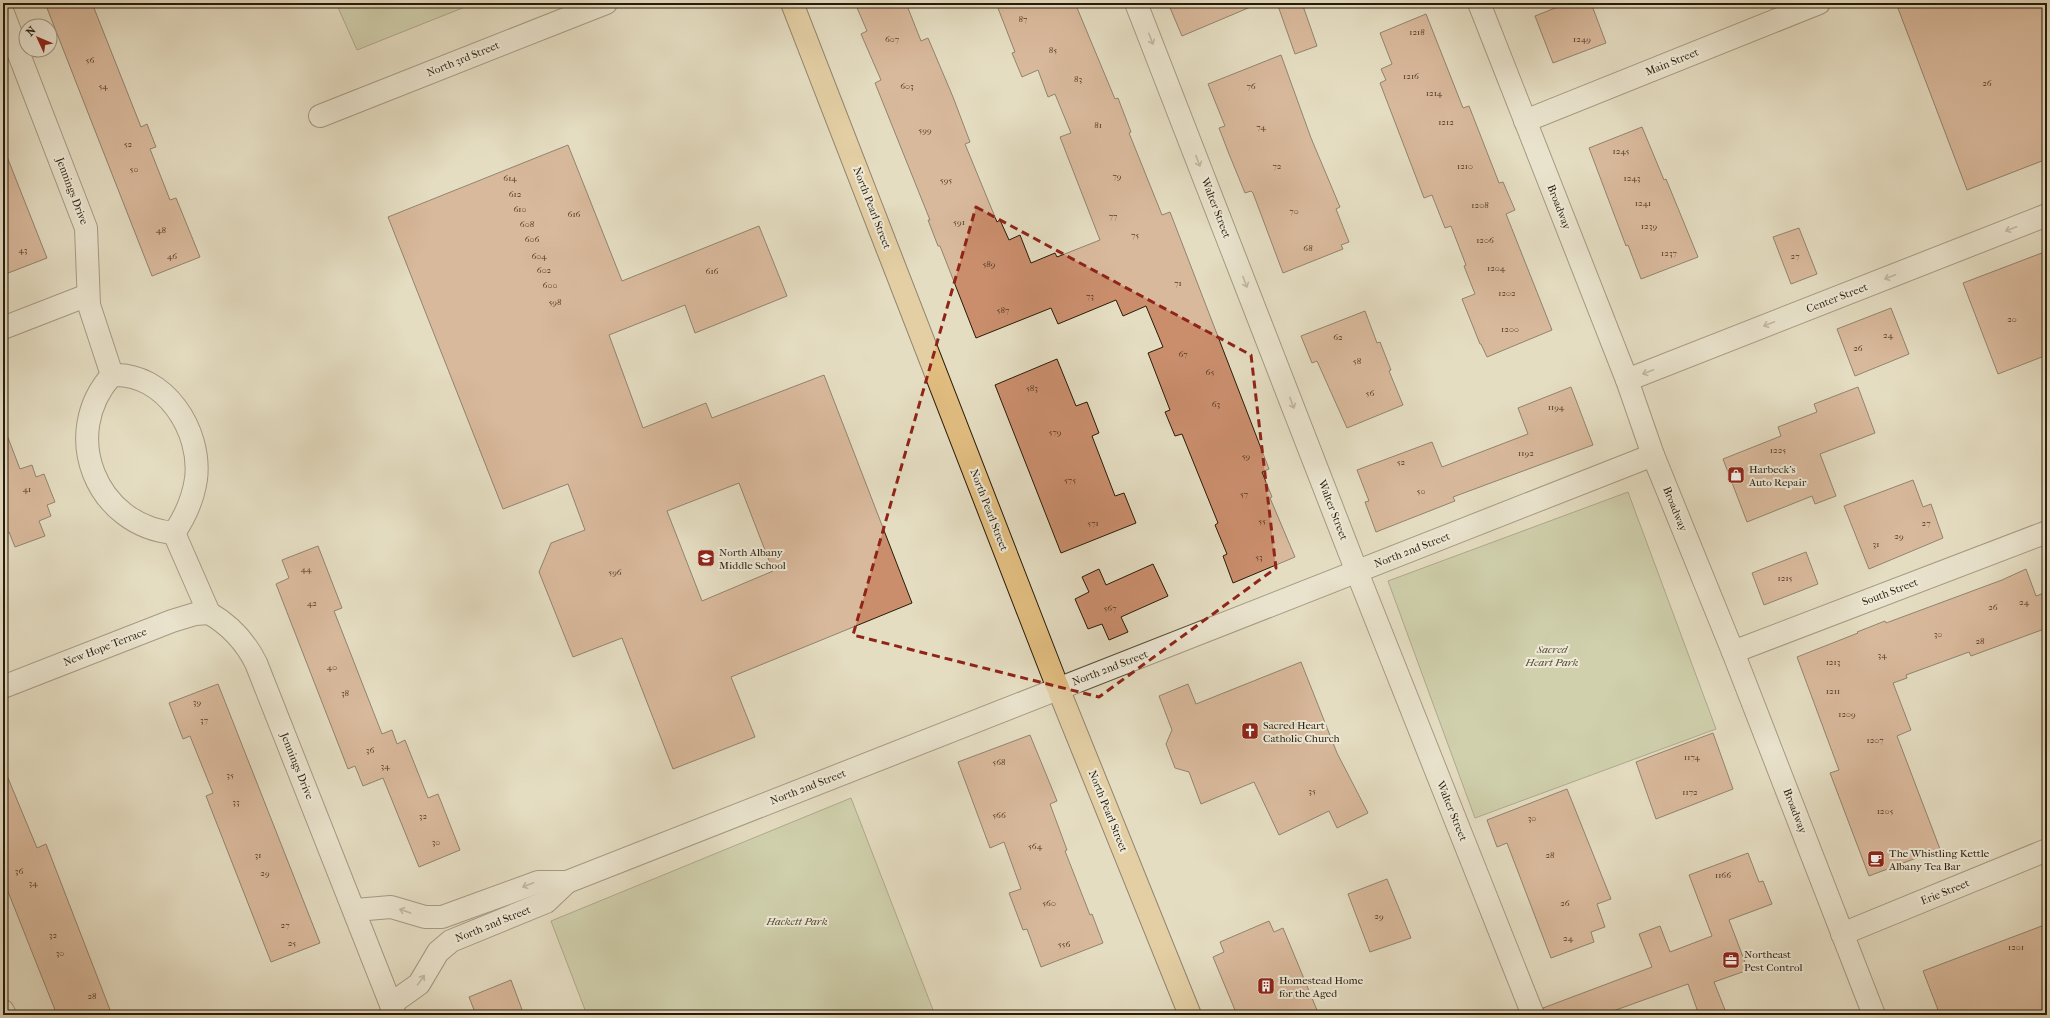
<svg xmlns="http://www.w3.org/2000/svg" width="2050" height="1018" font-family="'IM FELL French Canon',serif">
<rect width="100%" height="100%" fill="#e5ddc2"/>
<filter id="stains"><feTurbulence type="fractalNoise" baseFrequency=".005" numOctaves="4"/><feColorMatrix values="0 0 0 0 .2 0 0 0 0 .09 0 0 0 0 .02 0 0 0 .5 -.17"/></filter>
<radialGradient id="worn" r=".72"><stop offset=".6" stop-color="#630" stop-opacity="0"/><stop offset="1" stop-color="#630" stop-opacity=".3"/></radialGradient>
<!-- green -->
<g fill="#b6c092" stroke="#6f6e4d">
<path d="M336,3H469L470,5L357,50Z"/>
<path d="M1628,492L1716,729L1475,818L1388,581Z"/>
<path d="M851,798L935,1015H587L551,921Z"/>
</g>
<!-- building -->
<g fill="#ca8e6d" stroke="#281b08" fill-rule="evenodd">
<path d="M45,3H92L141,127L147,124L156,147L150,149L170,200L176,198L200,257L152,276Z"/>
<path d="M855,3H906L921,41L928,38L953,97L970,142L965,144L997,222L1000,220L1009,240L1020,235L1031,263L1055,253L1057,257L1100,240L1060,137L1071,133L1055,94L1048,97L1038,70L1022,77L1012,53L1015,52L996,3H1075L1115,99L1118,98L1131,132L1129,133L1162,215L1170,212L1269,469L1262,472L1272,497L1270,498L1295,557L1233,583L1223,556L1227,554L1215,525L1218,523L1182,434L1175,436L1165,412L1170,410L1148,353L1163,347L1146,306L1123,316L1116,300L1058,324L1051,308L976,338L940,246H938L928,220H930L875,83L881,80L861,34L867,31Z"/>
<path d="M1168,3H1260L1182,36Z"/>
<path d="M1277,3H1302L1317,46L1295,54Z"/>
<path d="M1568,3H1591L1606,43L1553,63L1535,16Z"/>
<path d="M1896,3H2047V159L1967,190Z"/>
<path d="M1426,14L1463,108L1469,106L1499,183L1503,182L1515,210L1506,214L1552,330L1487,357L1481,344H1480L1462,299L1475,294L1464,266L1466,265L1451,226L1445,228L1432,195L1424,198L1380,83L1386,80L1381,69L1392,64L1380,33Z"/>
<path d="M1281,55L1311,138L1340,207L1336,209L1349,242L1341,245L1343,249L1283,273L1253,193L1251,191L1245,193L1229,154L1219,128L1225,126L1208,84Z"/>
<path d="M1642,127L1664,180L1666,179L1698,257L1641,279L1628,245L1626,246L1589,148Z"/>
<path d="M568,145L622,281L759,226L787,296L695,333L685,305L609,335L643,428L706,403L712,418L824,375L912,603L731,677L755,737L673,769L622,638L573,657L539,572L551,543L585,530L568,484L503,509L388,217ZM739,483L773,571L702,601L667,511Z"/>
<path d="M3,149H4L47,258L3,275Z"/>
<path d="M1799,228L1817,274L1791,284L1773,237Z"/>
<path d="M2047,251V355L1998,374L1963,283Z"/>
<path d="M1891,308L1909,354L1855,376L1837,329Z"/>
<path d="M1365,311L1377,343L1380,342L1391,370L1389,371L1403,405L1347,428L1317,361L1312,363L1301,336Z"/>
<path d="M1057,359L1076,406L1087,402L1099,433L1092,436L1115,496L1124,493L1136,523L1061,553L995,385Z"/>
<path d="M1571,387L1593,445L1453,497L1455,501L1376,532L1365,502L1369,501L1357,470L1432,442L1442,467L1528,434L1518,408Z"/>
<path d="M1858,387L1875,433L1820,454L1836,496L1815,504L1812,496L1747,522L1723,459L1781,436L1778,427L1817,412L1814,404Z"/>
<path d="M3,430H5L20,469L32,465L36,477L44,474L55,502L47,505L51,516L39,521L45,536L15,547L9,532L3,534Z"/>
<path d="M1913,480L1923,507L1931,504L1943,538L1869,569L1844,506Z"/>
<path d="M318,546L342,608L334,611L382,734L392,730L397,744L405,740L428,798L438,794L460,850L419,867L383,778L363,786L355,766L348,769L276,584L289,578L282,560Z"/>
<path d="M1806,552L1818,584L1764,605L1752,573Z"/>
<path d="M1153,564L1168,596L1121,617L1128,632L1109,640L1102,624L1088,629L1075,599L1089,592L1082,577L1099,569L1106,585Z"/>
<path d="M2026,569L2036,596L2047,592V628L1971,656L1969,652L1906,675L1907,678L1893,683L1911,730L1897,736L1940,849L1869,876L1830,773L1839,770L1797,657L1858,633L1857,632L1885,621L1886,623L2002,580Z"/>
<path d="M1301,662L1337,753L1368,813L1337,828L1329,811L1279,835L1254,782L1201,804L1189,772L1175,768L1166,744L1172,730L1159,696L1188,684L1196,704Z"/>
<path d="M218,684L320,943L271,962L206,796L213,793L190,736L183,739L169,703Z"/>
<path d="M1713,733L1733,789L1656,819L1636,762Z"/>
<path d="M1030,735L1057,801L1050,804L1067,850L1065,851L1090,915L1092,914L1103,943L1041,967L1027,929L1023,930L1009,893L1021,889L1004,842L990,848L958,762Z"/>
<path d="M3,766L37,848L46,844L112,1015H57L3,879Z"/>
<path d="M1567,789L1611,899L1597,904L1605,927L1591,932L1594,942L1551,958L1507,843L1497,847L1487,820Z"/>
<path d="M1748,853L1759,882L1763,881L1772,904L1729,920L1748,970L1714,982L1727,1015H1699L1688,984L1602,1015H1545L1543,1008L1652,967L1639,934L1660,926L1670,952L1712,936L1689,875Z"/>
<path d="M1387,879L1411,938L1370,952L1348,894Z"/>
<path d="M1269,921L1274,932L1283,928L1319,1015H1237L1213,957L1224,952L1220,942Z"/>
<path d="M2047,924V1015H1940L1923,971Z"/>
<path d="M511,980L524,1015H476L469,997Z"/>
</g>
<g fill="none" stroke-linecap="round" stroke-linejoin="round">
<defs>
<g id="minor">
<path d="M1136,3L1357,572L1533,1015"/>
<path d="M1479,3L1627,380L1653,455L1733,652L1874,1015"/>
<path d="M3,13L86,228L89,305L112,375"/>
<path d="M320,116L606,3"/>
<path d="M1525,121L1819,3"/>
<path d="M3,328L88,295"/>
<path d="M112,375C165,372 202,431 196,479C193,499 185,517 174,533C96,526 59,434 112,375Z"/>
<path d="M1627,380L2047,215"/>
<path d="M174,533L209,613C230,625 245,641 256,663L395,1015"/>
<path d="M1733,652L2047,532"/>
<path d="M3,687L172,621L195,614L209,613"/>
<path d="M355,910L391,907L425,917H442L538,882H567L1653,455"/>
<path d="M1842,934L2047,850"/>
<path d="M391,1004L419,984L438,952L451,941L546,902L567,882"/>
<path d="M3,1011L5,1015"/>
</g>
<path id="major" d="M792,3L1058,688L1190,1015"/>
</defs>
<!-- minor casing -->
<use href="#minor" stroke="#574c36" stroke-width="24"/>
<!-- major casing -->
<use href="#major" stroke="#281b08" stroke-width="24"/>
<!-- minor -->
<use href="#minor" stroke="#eee9d7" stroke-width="22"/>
<!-- major -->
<use href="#major" stroke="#e2be81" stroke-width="22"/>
</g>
<!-- one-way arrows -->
<defs><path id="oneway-shaft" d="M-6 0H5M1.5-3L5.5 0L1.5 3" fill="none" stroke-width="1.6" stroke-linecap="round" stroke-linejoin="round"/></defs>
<g stroke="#958c7a">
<use href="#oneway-shaft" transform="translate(1151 39) rotate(69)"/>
<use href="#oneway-shaft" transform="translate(1198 161) rotate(69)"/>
<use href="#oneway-shaft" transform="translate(2011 229) rotate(159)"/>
<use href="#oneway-shaft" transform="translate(1890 277) rotate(159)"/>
<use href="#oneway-shaft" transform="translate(1245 282) rotate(69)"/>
<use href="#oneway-shaft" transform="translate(1769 324) rotate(159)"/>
<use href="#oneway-shaft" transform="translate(1648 372) rotate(159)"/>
<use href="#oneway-shaft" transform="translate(1292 403) rotate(69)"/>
<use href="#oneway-shaft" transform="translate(528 885) rotate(159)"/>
<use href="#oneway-shaft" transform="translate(405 911) rotate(-161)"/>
<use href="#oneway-shaft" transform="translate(421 980) rotate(-54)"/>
</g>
<!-- marked area -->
<path d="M0 0H2050V1018H0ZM976,207L1251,355L1276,568L1099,697L853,635Z" fill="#e5ddc2" fill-opacity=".55" fill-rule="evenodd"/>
<path fill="none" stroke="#8f2418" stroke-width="3" stroke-dasharray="8 5" stroke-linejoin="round" d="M976,207L1251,355L1276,568L1099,697L853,635Z"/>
<!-- icons -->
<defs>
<symbol id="shop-square" viewBox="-11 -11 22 22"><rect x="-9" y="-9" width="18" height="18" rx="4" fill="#8f2418" stroke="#eee9d7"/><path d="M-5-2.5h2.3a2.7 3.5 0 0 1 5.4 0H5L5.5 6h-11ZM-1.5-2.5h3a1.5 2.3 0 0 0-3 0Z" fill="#fff"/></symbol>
<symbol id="school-square" viewBox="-11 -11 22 22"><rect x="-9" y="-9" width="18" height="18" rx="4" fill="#8f2418" stroke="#eee9d7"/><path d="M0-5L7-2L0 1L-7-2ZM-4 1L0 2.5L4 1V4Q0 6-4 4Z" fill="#fff"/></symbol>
<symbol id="church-square" viewBox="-11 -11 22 22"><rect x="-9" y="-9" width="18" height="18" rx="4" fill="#8f2418" stroke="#eee9d7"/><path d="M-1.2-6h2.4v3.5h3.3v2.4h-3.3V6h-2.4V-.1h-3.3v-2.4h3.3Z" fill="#fff"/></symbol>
<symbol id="cafe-square" viewBox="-11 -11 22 22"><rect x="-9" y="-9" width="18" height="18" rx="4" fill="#8f2418" stroke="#eee9d7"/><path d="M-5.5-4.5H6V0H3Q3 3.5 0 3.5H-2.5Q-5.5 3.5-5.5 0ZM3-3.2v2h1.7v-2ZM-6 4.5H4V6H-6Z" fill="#fff"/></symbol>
<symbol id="office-square" viewBox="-11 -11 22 22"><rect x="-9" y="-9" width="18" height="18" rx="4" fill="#8f2418" stroke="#eee9d7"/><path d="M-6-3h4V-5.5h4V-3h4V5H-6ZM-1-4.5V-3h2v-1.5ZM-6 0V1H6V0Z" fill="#fff"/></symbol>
<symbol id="building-square" viewBox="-11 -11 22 22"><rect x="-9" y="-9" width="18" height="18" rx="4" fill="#8f2418" stroke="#eee9d7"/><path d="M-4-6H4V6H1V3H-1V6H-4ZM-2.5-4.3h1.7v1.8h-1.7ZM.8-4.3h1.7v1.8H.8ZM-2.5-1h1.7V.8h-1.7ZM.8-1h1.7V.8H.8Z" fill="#fff"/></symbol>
</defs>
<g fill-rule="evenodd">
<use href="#shop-square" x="1726" y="465" width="20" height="20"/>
<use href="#school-square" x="696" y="548" width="20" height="20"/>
<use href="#church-square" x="1240" y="721" width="20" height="20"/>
<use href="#cafe-square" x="1866" y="849" width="20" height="20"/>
<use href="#office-square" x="1721" y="950" width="20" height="20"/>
<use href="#building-square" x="1256" y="976" width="20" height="20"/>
</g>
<g text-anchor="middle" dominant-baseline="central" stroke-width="4" stroke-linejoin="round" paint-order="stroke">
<!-- number labels -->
<g font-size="9" fill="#503821">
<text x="1023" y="19">87</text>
<text x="1417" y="32">1218</text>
<text x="892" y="39">607</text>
<text x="1582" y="39">1249</text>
<text x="1053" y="50">85</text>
<text x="90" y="60">56</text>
<text x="1411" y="76">1216</text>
<text x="1078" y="79">83</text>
<text x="1987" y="83">26</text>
<text x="103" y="86">54</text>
<text x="907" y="86">603</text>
<text x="1251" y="86">76</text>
<text x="1434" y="93">1214</text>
<text x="1446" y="122">1212</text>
<text x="1098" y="125">81</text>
<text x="1261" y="127">74</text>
<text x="925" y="130">599</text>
<text x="128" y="144">52</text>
<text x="1621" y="151">1245</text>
<text x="1277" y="166">72</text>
<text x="1465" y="166">1210</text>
<text x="134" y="169">50</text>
<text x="1117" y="176">79</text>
<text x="510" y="178">614</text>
<text x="1632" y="178">1243</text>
<text x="946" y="180">595</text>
<text x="515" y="194">612</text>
<text x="1643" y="203">1241</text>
<text x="1480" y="205">1208</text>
<text x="520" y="209">610</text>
<text x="1294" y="211">70</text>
<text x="574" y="214">616</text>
<text x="1113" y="216">77</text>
<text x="959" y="222">591</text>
<text x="527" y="224">608</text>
<text x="1649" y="226">1239</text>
<text x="161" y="230">48</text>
<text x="1135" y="235">75</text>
<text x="532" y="239">606</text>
<text x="1485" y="240">1206</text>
<text x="1308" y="248">68</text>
<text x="23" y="250">43</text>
<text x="1669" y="253">1237</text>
<text x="172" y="256">46</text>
<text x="539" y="256">604</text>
<text x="1795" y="256">27</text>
<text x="989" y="264">589</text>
<text x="1496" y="268">1204</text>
<text x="544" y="270">602</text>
<text x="712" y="271">616</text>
<text x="1178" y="283">71</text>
<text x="550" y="285">600</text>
<text x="1507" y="293">1202</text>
<text x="1090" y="296">73</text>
<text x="555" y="302">598</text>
<text x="1003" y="310">587</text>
<text x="2012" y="319">20</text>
<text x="1510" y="329">1200</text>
<text x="1888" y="335">24</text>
<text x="1338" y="337">62</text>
<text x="1858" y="348">26</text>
<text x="1183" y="354">67</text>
<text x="1357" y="361">58</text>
<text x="1210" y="372">65</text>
<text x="1032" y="388">583</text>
<text x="1370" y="393">56</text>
<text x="1216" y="404">63</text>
<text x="1556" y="407">1194</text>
<text x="1055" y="432">579</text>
<text x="1778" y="450">1225</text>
<text x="1526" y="453">1192</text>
<text x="1246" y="456">59</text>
<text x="1401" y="462">52</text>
<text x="1070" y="480">575</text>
<text x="27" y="489">41</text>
<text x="1421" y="491">50</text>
<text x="1244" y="494">57</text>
<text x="1262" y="521">55</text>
<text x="1093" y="523">571</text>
<text x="1926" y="523">27</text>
<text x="1899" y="536">29</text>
<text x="1876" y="544">31</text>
<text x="1259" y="557">53</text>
<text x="306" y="569">44</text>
<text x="615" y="572">596</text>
<text x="1785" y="578">1215</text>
<text x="2024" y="602">24</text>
<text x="312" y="603">42</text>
<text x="1993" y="607">26</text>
<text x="1110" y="608">567</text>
<text x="1938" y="634">30</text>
<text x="1980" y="641">28</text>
<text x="1882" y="655">34</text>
<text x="1833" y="662">1213</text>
<text x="332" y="667">40</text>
<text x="1833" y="691">1211</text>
<text x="345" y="693">38</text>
<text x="197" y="702">39</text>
<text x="1847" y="714">1209</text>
<text x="204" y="720">37</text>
<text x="1875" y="740">1207</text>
<text x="370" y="750">36</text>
<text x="1692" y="757">1174</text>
<text x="999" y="762">568</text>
<text x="385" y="766">34</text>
<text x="230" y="775">35</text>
<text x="1312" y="791">35</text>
<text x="1690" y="792">1172</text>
<text x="236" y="802">33</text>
<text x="1885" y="811">1205</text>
<text x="999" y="815">566</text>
<text x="423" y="816">32</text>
<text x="1532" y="818">30</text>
<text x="436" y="842">30</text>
<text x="1035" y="846">564</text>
<text x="258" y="855">31</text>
<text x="1550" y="855">28</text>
<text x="19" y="871">36</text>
<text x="265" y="873">29</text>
<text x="1723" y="875">1166</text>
<text x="33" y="883">34</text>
<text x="1049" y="903">560</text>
<text x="1565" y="903">26</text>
<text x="1379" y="916">29</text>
<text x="285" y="925">27</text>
<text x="53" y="935">32</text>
<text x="1568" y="938">24</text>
<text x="292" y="943">25</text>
<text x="1064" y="944">556</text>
<text x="2016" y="947">1201</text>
<text x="60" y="953">30</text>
<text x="92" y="996">28</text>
</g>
<!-- street labels -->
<g font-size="11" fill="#281b08" stroke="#eee9d7">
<text transform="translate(463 59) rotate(-22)">North 3rd Street</text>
<text transform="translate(1672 62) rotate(-22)">Main Street</text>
<text transform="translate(72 191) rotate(69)">Jennings Drive</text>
<text transform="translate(1559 207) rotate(69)">Broadway</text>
<text transform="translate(872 208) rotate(69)">North Pearl Street</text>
<text transform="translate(1216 208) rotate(69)">Walter Street</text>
<text transform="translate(1837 298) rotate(-21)">Center Street</text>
<text transform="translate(1675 509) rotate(68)">Broadway</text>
<text transform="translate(989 510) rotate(69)">North Pearl Street</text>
<text transform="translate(1333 510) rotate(69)">Walter Street</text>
<text transform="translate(1412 550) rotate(-21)">North 2nd Street</text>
<text transform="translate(1890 592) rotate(-21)">South Street</text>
<text transform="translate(105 647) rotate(-21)">New Hope Terrace</text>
<text transform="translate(1110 668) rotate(-21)">North 2nd Street</text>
<text transform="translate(297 766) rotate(68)">Jennings Drive</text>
<text transform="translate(808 787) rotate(-21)">North 2nd Street</text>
<text transform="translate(1108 811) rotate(68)">North Pearl Street</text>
<text transform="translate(1452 811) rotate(68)">Walter Street</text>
<text transform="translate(1795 811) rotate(69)">Broadway</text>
<text transform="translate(1945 892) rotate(-22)">Erie Street</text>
<text transform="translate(493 924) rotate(-22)">North 2nd Street</text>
</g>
<!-- poi labels -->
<g font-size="11" fill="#281b08" stroke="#eee9d7" text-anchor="start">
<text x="1749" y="469">Harbeck's<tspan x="1749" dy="13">Auto Repair</tspan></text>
<text x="719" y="552">North Albany<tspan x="719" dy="13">Middle School</tspan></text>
<text x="1263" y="725">Sacred Heart<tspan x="1263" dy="13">Catholic Church</tspan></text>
<text x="1889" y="853">The Whistling Kettle<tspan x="1889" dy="13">Albany Tea Bar</tspan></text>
<text x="1744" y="954">Northeast<tspan x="1744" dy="13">Pest Control</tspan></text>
<text x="1279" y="980">Homestead Home<tspan x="1279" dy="13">for the Aged</tspan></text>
</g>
<!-- park labels -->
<g font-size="11" font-style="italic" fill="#534d31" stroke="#eee9d7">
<text x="1552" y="649">Sacred<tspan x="1552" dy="13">Heart Park</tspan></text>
<text x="797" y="921">Hackett Park</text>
</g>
</g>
<!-- margin -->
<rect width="2050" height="1018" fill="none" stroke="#e5ddc2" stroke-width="16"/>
<rect x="4" y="4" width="2042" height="1010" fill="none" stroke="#281b08" stroke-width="2"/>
<rect x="8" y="8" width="2034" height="1002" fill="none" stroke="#281b08"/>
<!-- north arrow -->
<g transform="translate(38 38) rotate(314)"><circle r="19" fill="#eee9d7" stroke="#9f9784"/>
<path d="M0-3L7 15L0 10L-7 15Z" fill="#8f2418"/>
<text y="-6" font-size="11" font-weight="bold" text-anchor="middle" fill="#281b08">N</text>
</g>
<rect width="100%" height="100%" filter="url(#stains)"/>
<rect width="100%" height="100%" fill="url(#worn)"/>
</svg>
